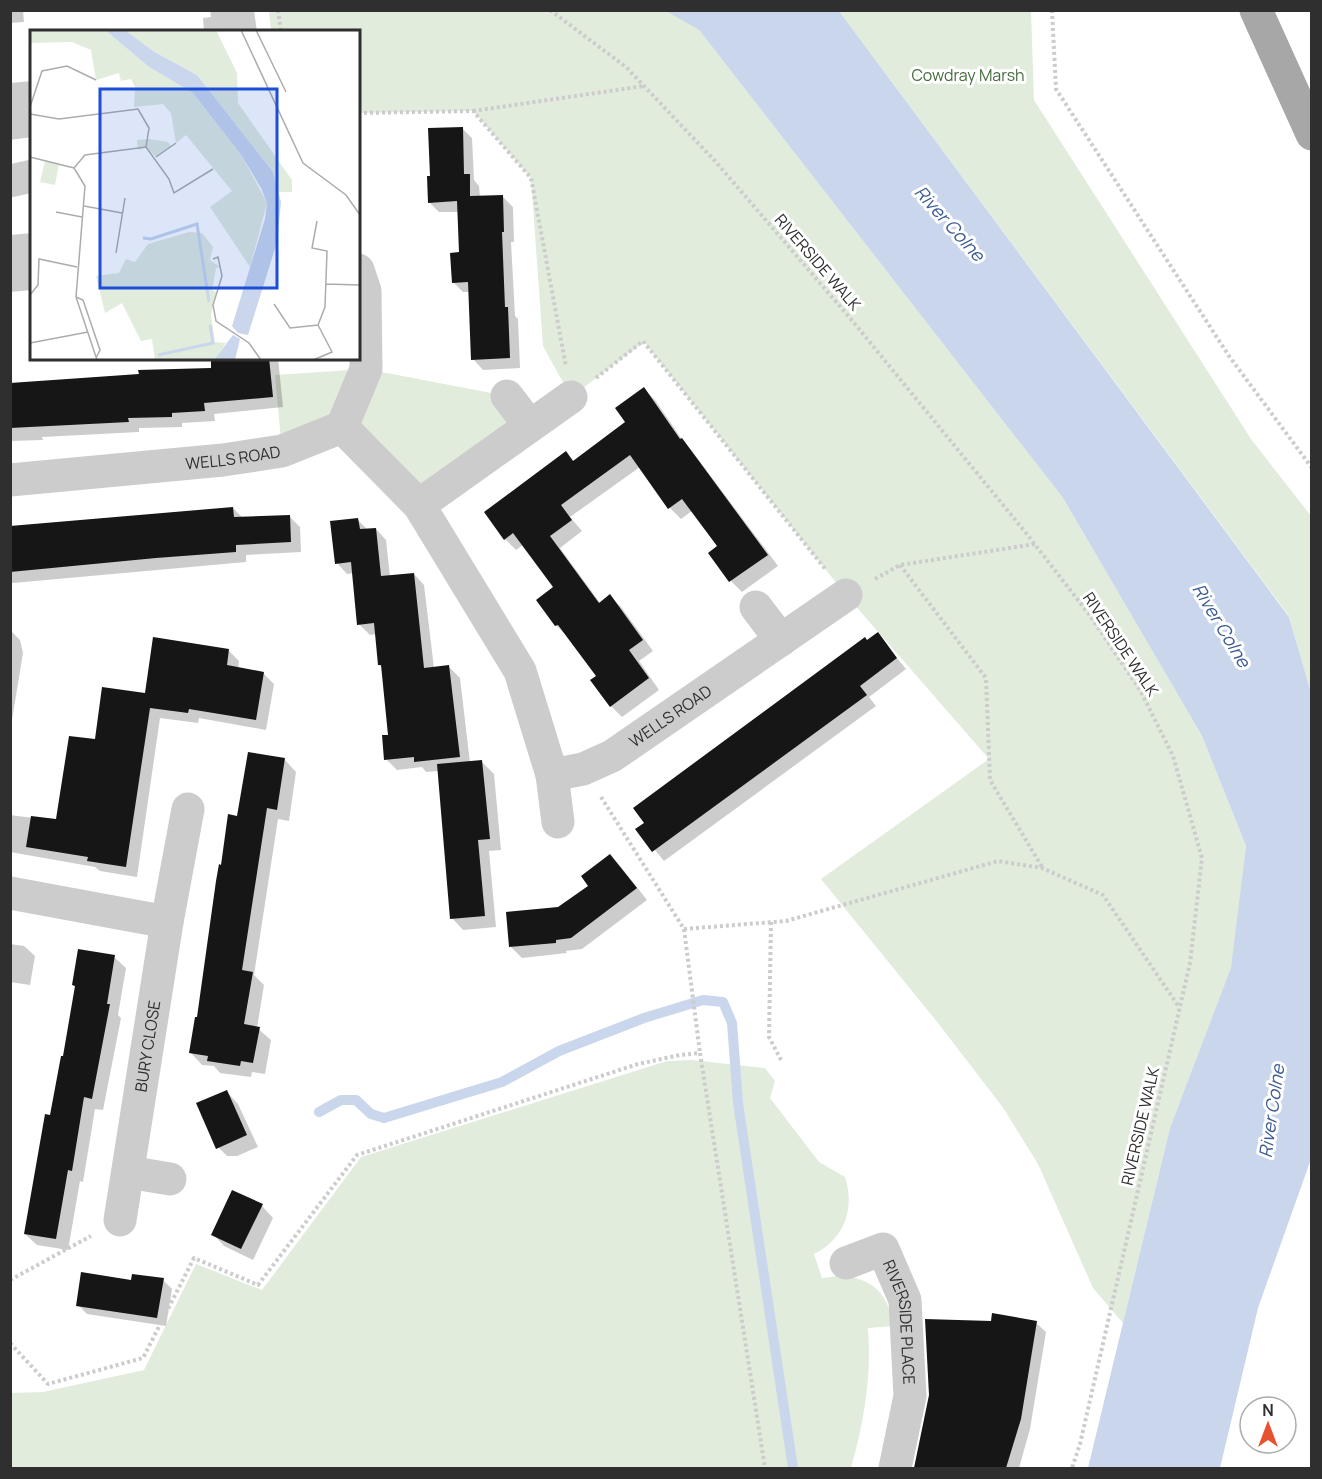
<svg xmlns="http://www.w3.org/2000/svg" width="1322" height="1479" font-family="Manrope,sans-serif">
<rect width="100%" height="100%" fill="#fff"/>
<!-- green -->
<g fill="#e1ecdd">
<path d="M666,10L699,30L1063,498L1202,736L1246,846L1232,968L1170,1128L1123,1323L1093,1288L1038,1164L1004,1109L938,1023L821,879L989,759L846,595L644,342L571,397L543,346L531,178L473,111L359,113L358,32L271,31L269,11Z"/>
<path d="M839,11H1031L1034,100L1251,439L1311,516V697L1289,616Z"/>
<path d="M366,369L507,396L530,426L419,505L342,427L282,451L275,375Z"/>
<path d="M692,1060L765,1068L775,1081L770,1098L819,1162L845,1177C855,1208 845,1239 814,1254L822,1278C829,1278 838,1275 846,1276C877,1281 888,1297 894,1326L868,1328C872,1376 864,1422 851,1468H11L10,1393L43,1392L144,1370L196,1264L262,1290L361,1157L667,1061Z"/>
</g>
<!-- water -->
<path fill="#c9d6ec" d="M666,11H839L1289,617L1312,697L1311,1159L1258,1308L1220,1468H1088L1170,1128L1231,968L1246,846L1202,736L1063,498L699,30Z"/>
<!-- shadow -->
<g fill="#0003">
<path d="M10,10H23L24,22L10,23Z"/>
<path d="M210,10H254L257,32H204L203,18L211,17Z"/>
<path d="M32,81V137L10,140V83Z"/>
<path d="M462,128L472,138L474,180L479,186L480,197H503L513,207L514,242H511L515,316L518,319L520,368L483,370L473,359L470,292H463L453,282L460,254L459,212H439L429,202L432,177Z"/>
<path d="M32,233V290L10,292V235Z"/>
<path d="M212,358H278L283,407L214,414L215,421L182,423V427L139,428V432L42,437L43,440L10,441V384L213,369Z"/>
<path d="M644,389L655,400L683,441L692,451L778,566L742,592L731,581L710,553L719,547L693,510L681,519L670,508L640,467L570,517L582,531L560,548L600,603L610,596L621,607L653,651L639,661L659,690L622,717L611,706L598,677L567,636L556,625L555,588L523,545L516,550L505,539L566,453L575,462L627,422Z"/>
<path d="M233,508L243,518L289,516L300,527L301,552L246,555V562L13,583L10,580V528Z"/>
<path d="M358,520L368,530L376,529L386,540L390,577L414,574L424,585L434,668L449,667L460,678L470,763L482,762L494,774L501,850L489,851L496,927L463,930L452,918L439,771L426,772L422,767L397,770L386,759L390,736L383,668L379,665L376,634L370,635L359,624L354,573L347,574L337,563Z"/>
<path d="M10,630L20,640L23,653L10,732Z"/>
<path d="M877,634L906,669L869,697L876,706L664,861L638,829Z"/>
<path d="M229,651L239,661L238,669L264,674L274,684L266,730L199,718L198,723L160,718L137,877L100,871L95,867L10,852V815L57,821L96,741L146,695Z"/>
<path d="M285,760L296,772L289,821L278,819L254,975L264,985L257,1028L271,1040L265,1074L252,1072L251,1077L220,1073L214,1066L202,1065L191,1053L198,1019L223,866L238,817Z"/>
<path d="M610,856L621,867L647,900L582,949L566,951L567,953L522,958L511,947L590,886Z"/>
<path d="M10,944L24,946L35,956L30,985L10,982Z"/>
<path d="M114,957L126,968L118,1015L121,1018L103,1110L95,1109L83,1182L80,1181L68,1250L37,1245L25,1234L64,1058L76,987L73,985Z"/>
<path d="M227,1092L238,1104L258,1147L237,1156H227L215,1144Z"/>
<path d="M262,1206L273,1218L253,1260L224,1246L213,1234Z"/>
<path d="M163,1280L172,1289L166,1326L87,1314L78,1305L133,1281Z"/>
<path d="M1036,1323L1046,1332L1030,1429L1019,1468H916L930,1400Z"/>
</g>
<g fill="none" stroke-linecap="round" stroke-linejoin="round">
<!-- stream -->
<path stroke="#c9d6ec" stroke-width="10" d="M319,1112L341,1100H356L371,1114L384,1118L502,1082L559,1051L644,1018L703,1000L723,1002L732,1023L738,1103L793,1468"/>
</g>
<!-- building -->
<g fill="#161616">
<path d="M463,127L464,174H470V196L503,195L504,232H502L505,307H508L510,358L471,360L468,282L452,283L450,253L459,252L457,201L428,203L427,176H430L428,128Z"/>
<path d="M211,358H269L273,397L204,403L205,411L172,413V417L128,418L129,422L10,428V383L139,374L138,370L211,368Z"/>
<path d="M644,387L680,439L682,438L768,555L729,582L708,553L717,546L682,499L668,509L630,455L561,505L572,520L550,536L599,603L610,594L643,640L629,650L649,678L610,707L590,680L596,676L558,625L555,626L536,600L553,587L513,533L504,540L484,512L566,451L573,461L625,422L615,408Z"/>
<path d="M233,507L234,517L290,515L291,542L236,545V552L156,558L10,572V526Z"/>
<path d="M358,518L360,529L376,528L381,576L414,573L424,668L449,665L460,757L414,762V757L384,760L382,735H388L381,665H378L374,623L357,625L351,562L335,564L330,521Z"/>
<path d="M878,632L897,658L860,686L867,695L652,852L635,829L644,823L633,808L865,637L867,640Z"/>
<path d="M153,637L229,649L227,665L264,672L256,720L189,709L188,713L150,708L126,867L87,861L88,857L26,847L31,816L56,819L69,736L95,739L102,687L145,693Z"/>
<path d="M248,752L285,758L277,810L267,808L242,970L253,972L244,1024L260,1027L253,1063L241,1061L240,1066L207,1061L208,1056L189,1053L195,1017H197L216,881L219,864L221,865L228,814L237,816Z"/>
<path d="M482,760L490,839L478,840L485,916L450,919L437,764Z"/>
<path d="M610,854L637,888L571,938L556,940V943L509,947L506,912L558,907L588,886L581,876Z"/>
<path d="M78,949L115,955L107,1004H110L92,1099L84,1097L72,1171L68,1170L56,1239L24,1234L45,1114L50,1115L61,1056H63L75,986L72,985Z"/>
<path d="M227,1090L247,1135L216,1149L196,1103Z"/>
<path d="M232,1190L263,1204L241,1249L211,1235Z"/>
<path d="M81,1272L131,1280L132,1274L164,1278L157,1318L76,1306Z"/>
<path d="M992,1313L1037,1321L1021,1419L1006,1468H914L929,1395L925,1319L991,1321Z"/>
</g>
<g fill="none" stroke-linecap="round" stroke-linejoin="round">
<!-- path -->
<g stroke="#ccc" stroke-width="4" stroke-dasharray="3 3" stroke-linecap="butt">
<path d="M278,10L281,32"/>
<path d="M550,10L626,67L715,161L850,318L1026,533L1088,613L1140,690L1173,756L1202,858L1190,963L1080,1444L1072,1468"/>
<path d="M1052,10L1056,89L1229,356L1312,468"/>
<path d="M473,111L644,86"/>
<path d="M358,113L473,111L531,178L566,367"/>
<path d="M596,378L643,341L826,570"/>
<path d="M900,565L986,678L990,780L1042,867"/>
<path d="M875,579L900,565L1035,544"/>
<path d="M601,797L684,929L700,1053"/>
<path d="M771,922L769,1037L781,1060"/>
<path d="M684,929L786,921L998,861L1042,868L1103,895L1179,1007"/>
<path d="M10,1280L91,1236"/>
<path d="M10,1343L48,1384L143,1358L194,1258L258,1285L357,1155L638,1064L680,1055L700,1053L765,1468"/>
</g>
<!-- minor -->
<g stroke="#ccc" stroke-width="33">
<path d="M10,181L32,176"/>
<path d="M507,396L530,426"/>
<path d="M342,427L366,369L365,291L358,270"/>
<path id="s1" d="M10,480L223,460L282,451L342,427L419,505L520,671L552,775L583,769L612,756L846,595"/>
<path d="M419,505L571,397"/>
<path d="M756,607L781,640"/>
<path d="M552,775L558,822"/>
<path d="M10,893L167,922"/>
<path d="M128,1172L170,1179"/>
<path id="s2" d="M120,1220L167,922L188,809"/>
<path id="s3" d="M846,1263L883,1249L905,1300L910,1396L895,1468"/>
</g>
<!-- major -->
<path stroke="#a7a7a7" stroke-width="33" d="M1256,10L1312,134"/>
</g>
<g text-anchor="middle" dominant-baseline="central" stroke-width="6" stroke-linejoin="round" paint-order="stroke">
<!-- park labels -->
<g font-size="16" fill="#466c3c" stroke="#fff">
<text x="968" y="75">Cowdray Marsh</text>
</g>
<!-- street labels -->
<g font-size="16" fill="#2f2f2f" stroke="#fff">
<text transform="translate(818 262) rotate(49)">RIVERSIDE WALK</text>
<text stroke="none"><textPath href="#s1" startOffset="224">WELLS ROAD</textPath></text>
<text transform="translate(1121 644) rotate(56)">RIVERSIDE WALK</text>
<text stroke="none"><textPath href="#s1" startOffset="885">WELLS ROAD</textPath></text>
<text stroke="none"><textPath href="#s2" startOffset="176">BURY CLOSE</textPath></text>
<text transform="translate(1140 1126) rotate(-77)">RIVERSIDE WALK</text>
<text stroke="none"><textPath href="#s3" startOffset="116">RIVERSIDE PLACE</textPath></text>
</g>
<!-- water labels -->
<g font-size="18" font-style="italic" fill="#3c5b92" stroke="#fff">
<text transform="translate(950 223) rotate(48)">River Colne</text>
<text transform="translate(1222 625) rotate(59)">River Colne</text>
<text transform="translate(1271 1111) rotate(-82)">River Colne</text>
</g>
</g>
<!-- overview -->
<g transform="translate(30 30)">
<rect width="330" height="330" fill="#fff"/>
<path d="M0,0H75L119,37L163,63L212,126L237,173L220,237L180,177L202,161L156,105L146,113L141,83L133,74L104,77L105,57L101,49L91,51L89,43L66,50L61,20L42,12L0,13ZM95,0H186L207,43L208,73L262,150V162H248L243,142L167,45L123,21ZM119,109L138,112L141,116L126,127L116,117L108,120L107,110ZM15,131L29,134L25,155L10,152ZM159,202L172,203L183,217L180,230L190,237L186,238L182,260L186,262L181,285L185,312L195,313L199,308L185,330H125L122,309L111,311L92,273L75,283L66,246L89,243L96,229L105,232L118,214Z" fill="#e1ecdd"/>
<path d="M75,0H95L123,21L167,45L243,142L251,172L247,212L218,305L208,303L202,296L235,189L237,173L231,158L212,126L163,63L119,37ZM203,305L210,309L205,330H184Z" fill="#c9d6ec"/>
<path fill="none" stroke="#c9d6ec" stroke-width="3" d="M113,208L121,209L167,194L179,272M128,325L183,313L180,295"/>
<path fill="none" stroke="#acacac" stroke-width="1.5" d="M211,0L273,133L316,165L330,185M226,0L256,62M0,77L12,41L37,36L66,50M0,84L29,89L108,79L119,98L116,117M0,127L44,138L55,156L46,267L67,330M126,127L146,113M44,138L55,125L116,117L139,149L144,163L183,139M54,176L92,183M26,182L52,187M86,223L95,168M183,229L188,227L192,246L183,275L186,291L219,313L231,330M296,254L330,255M0,265L8,255L9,229L47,237M46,267L53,270L70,320L66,328M244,274L260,298L288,295L295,277L297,221L282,218L287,191M0,313L58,302M283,330L302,322L288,295"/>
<path fill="#1d4ed8" fill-opacity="0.15" stroke="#1d4ed8" stroke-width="3" d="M70,59H247V258H70Z"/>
<rect width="330" height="330" fill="none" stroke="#2f2f2f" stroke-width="3"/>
</g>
<!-- border -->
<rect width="1322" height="1479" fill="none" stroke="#2f2f2f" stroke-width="24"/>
<!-- north arrow -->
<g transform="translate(1268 1425)"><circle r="28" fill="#ffffff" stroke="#acacac" stroke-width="1.5"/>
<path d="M0-4.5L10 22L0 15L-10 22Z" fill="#e75130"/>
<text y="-9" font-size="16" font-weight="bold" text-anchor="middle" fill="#2f2f2f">N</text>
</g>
</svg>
